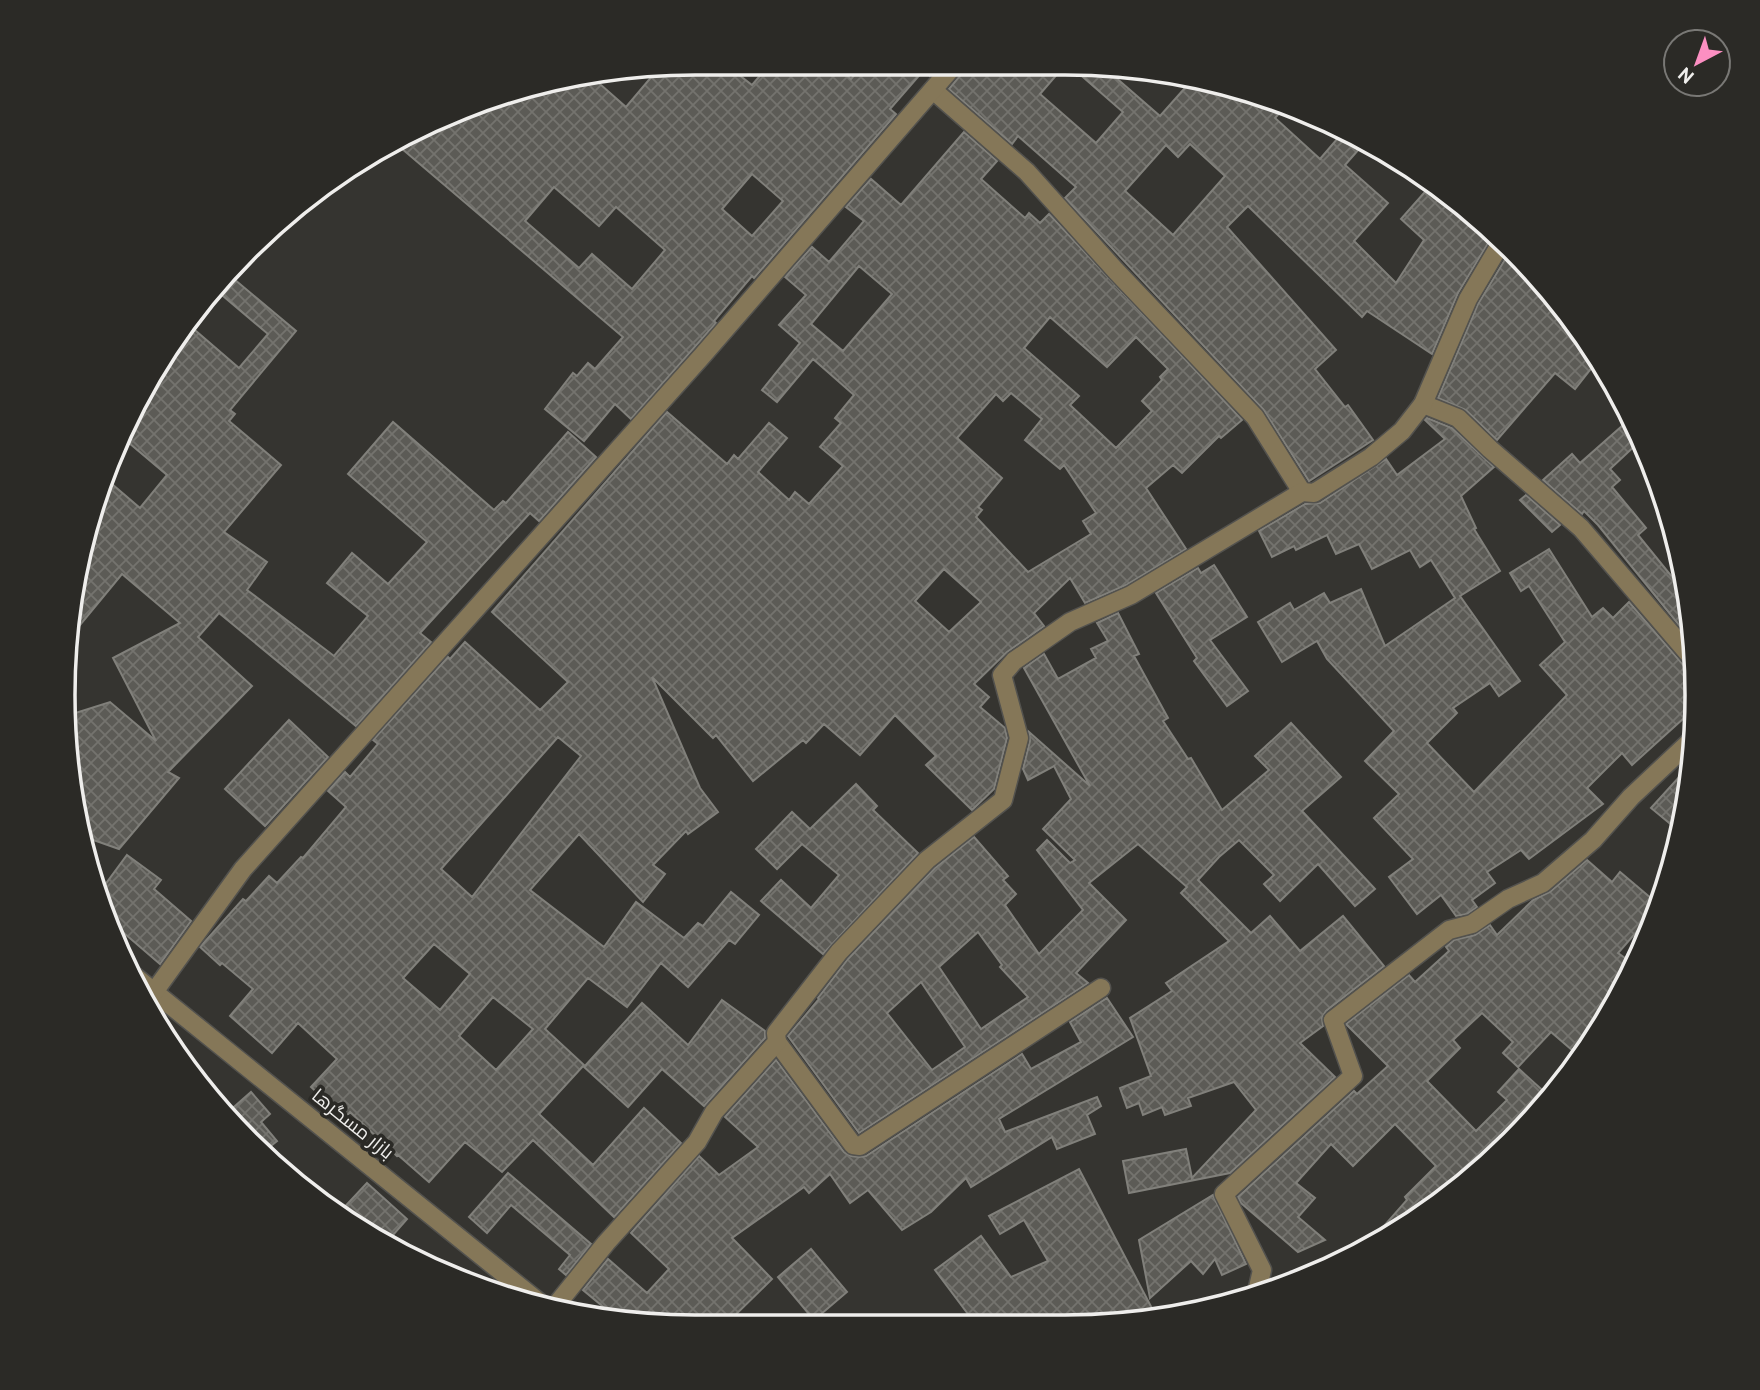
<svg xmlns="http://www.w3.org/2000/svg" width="1760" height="1390" font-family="Overpass,Cairo,sans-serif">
<defs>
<pattern id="building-cross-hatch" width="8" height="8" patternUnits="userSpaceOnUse" patternTransform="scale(1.75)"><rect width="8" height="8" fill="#5c5b56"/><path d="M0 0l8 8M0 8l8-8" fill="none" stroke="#74736e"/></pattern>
</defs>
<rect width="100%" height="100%" fill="#353430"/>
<!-- building -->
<g fill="url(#building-cross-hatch)" stroke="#81807b" stroke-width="2" fill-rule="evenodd">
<path d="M695,63H724L752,85L771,63H833L851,79L858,71L861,73L869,64H940L930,76L923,71L890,109L896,114L768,262L754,278L752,276L714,321L716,323L631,419L615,404L584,441L545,409L573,373L577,376L588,363L595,369L623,337L394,142L531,85L592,77L626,107L659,68ZM752,174L783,201L752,236L722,209ZM554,187L599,226L616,207L665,250L632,289L592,254L579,268L525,221Z"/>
<path d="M966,64H1066L1040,94L1096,143L1123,112L1068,64H1106L1121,67L1114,76L1160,116L1191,81L1269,97L1283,109L1275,118L1320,159L1344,131L1366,141L1345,165L1388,203L1354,241L1396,283L1424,240L1401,219L1432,184L1454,202L1449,208L1493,235L1458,293L1432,354L1367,311L1362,317L1248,206L1227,227L1336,350L1315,369L1345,407L1348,405L1373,440L1309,481L1263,409L1065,198L1076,187L1018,136L1012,144L949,89L964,71ZM1190,144L1225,176L1173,235L1125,191L1166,145L1178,157Z"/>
<path d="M964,132L997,161L981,179L1025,218L1029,213L1040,223L1049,214L1242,420L1221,438L1219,436L1182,473L1173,465L1146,488L1186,549L1126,585L1085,603L1070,578L1034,613L1044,626L1007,652L974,684L989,697L980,707L1005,728L1007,738L994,789L972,810L926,765L936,756L895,715L860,755L824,724L806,743L803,740L753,781L716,735L713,738L652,677L700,788L718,812L688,834L686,831L653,865L665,874L643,902L579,834L530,890L604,947L636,902L684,938L698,923L703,926L731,892L759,915L735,944L729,940L688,987L661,963L627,1007L588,978L545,1029L584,1065L539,1114L593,1165L644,1108L681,1143L614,1217L533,1140L502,1172L465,1142L429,1182L398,1155L397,1156L350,1112L345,1118L311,1087L337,1059L298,1023L272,1053L230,1016L253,989L222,963L220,965L200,947L243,899L246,901L269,876L277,883L301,857L303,858L346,807L328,791L345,772L350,777L378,744L373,740L448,657L450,659L465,642L540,710L568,682L492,612L667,412L727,464L734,455L738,459L769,423L787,438L758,472L789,500L795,492L809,504L843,466L820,447L841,423L835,418L854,395L813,359L777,402L762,390L800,343L779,325L806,295L785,277L812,247L829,262L864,221L846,207L871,179L901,205ZM859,266L892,294L843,351L811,324ZM1050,317L1107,367L1136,337L1168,369L1160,377L1162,380L1142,401L1152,411L1116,448L1070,405L1079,396L1024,348ZM1011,393L1042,419L1025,440L1060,469L1064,465L1096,513L1083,521L1091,534L1028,572L976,517L982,510L978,507L1002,478L957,438L996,394L1003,401ZM944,569L981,602L949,632L915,601ZM558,737L581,756L472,897L441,869ZM434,944L470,974L440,1010L403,978ZM493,997L533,1029L496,1070L459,1036Z"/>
<path d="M1509,253L1597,361L1575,389L1555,373L1497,440L1466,410L1438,398L1478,304Z"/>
<path d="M228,274L296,331L230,410L235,414L229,421L281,465L224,532L267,562L247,590L334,656L368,616L327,583L352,553L388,584L427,542L348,474L393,422L494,510L503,501L506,503L568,432L596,457L539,521L530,513L420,633L431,642L356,726L219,613L198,637L252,686L168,772L179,778L119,849L82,836L66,716L110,702L156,741L113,658L180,623L122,574L71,636L84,532L106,479L140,508L167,475L123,438L147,379L189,325L239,368L268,334L216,290Z"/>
<path d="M1427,418L1452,428L1494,467L1461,496L1476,528L1474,529L1500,571L1460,596L1520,681L1499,696L1490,683L1453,708L1457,713L1427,743L1474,792L1567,695L1540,665L1565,642L1529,586L1521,591L1510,573L1549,549L1592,617L1603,608L1613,618L1629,602L1684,666L1693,670L1695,708L1632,765L1622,753L1587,788L1603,804L1529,859L1521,850L1487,872L1495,883L1472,900L1477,907L1467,914L1456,916L1441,895L1417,914L1389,877L1413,859L1374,818L1399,794L1365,761L1394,731L1327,659L1317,641L1282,662L1258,622L1290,603L1294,610L1324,593L1330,603L1361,589L1385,646L1455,598L1431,560L1420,567L1410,550L1372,569L1359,544L1336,554L1327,535L1296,550L1294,546L1272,557L1259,531L1305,504L1320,503L1386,459L1397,475L1445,439L1425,420Z"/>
<path d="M1630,419L1640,441L1610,469L1620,480L1612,487L1646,528L1638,535L1677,583L1675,585L1689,603L1692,641L1598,525L1584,511L1582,514L1543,480L1572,454L1580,463Z"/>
<path d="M1526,495L1560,525L1552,532L1520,500Z"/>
<path d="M1214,565L1247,617L1210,640L1248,691L1227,706L1194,661L1197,658L1156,593L1198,568L1201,573Z"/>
<path d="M1118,613L1139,654L1134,656L1168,718L1163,721L1188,759L1191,758L1222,810L1269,770L1255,756L1291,723L1341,777L1302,811L1375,889L1355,906L1318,864L1280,901L1264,884L1274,875L1239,840L1219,857L1198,880L1251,933L1270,916L1300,951L1343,916L1384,966L1326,1011L1322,1018L1323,1026L1300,1043L1335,1077L1230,1173L1129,1193L1123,1161L1186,1149L1192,1178L1256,1110L1234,1082L1188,1098L1191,1106L1165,1115L1162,1107L1143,1115L1139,1103L1127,1108L1120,1088L1151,1076L1130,1018L1172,991L1166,983L1229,941L1181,893L1187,887L1138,844L1089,883L1126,920L1076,973L1088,983L859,1133L788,1036L819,999L818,998L848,959L935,868L974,837L1008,876L1003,880L1016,894L1005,905L1039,954L1083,910L1037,850L1047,840L1070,863L1075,860L1043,829L1071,799L1054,766L1028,780L1023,769L1030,741L1029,732L1090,786L1024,668L1044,654L1058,679L1096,658L1091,649L1108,641L1097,623ZM978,932L1002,965L1000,967L1028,997L981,1029L939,967ZM921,982L965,1047L932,1070L887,1013Z"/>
<path d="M289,720L328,757L265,826L225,789Z"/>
<path d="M1691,764L1683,815L1673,826L1651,808Z"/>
<path d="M856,784L877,806L873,810L918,853L823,954L761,901L781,880L811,908L839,875L802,844L777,869L756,849L792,812L810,829Z"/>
<path d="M127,855L161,880L154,889L191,921L160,964L111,922L99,893Z"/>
<path d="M1587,860L1612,882L1620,872L1658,904L1650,925L1646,921L1618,953L1635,965L1580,1057L1551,1032L1518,1067L1503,1053L1513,1042L1482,1013L1453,1040L1460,1048L1427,1081L1476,1131L1507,1100L1498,1092L1519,1069L1550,1097L1482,1170L1382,1242L1376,1235L1407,1200L1405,1197L1436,1166L1395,1124L1353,1166L1331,1144L1296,1183L1315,1198L1298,1217L1325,1240L1298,1252L1241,1203L1238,1197L1354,1091L1357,1094L1388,1066L1346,1024L1409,975L1415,982L1449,951L1446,947L1454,940L1475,935L1490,925L1497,935L1533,900L1550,892Z"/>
<path d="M1107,998L1133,1037L999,1119L1005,1132L1097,1097L1101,1106L1087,1115L1095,1134L1057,1149L1052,1137L971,1187L966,1178L931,1212L902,1230L868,1190L850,1203L830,1174L809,1193L804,1187L732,1238L772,1279L723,1327H695L618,1319L583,1290L608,1259L647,1293L669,1269L631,1233L699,1156L719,1175L758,1147L725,1117L776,1060L844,1152L851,1156L859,1157L866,1156L1022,1054L1031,1069L1081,1042L1070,1022Z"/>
<path d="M722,1000L765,1031V1038L704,1106L662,1069L628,1107L584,1067L642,1003L688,1045Z"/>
<path d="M251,1092L270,1114L261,1122L277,1141L262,1153L248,1142L226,1114Z"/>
<path d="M1079,1169L1156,1316L1116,1324L1108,1317L1095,1326H977L935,1270L981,1236L1011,1277L1048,1261L1024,1220L1000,1234L989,1216Z"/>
<path d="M508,1173L591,1244L566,1275L559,1269L570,1255L511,1205L487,1233L469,1217Z"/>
<path d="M367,1183L407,1219L386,1243L337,1215Z"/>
<path d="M1213,1195L1246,1264L1222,1275L1215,1259L1203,1274L1191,1261L1150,1298L1139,1240Z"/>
<path d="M811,1249L847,1292L814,1320L778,1277Z"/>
</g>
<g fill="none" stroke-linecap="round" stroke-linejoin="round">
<defs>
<g id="minor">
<path d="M933,90L1027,172L1116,271L1255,417L1302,492"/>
<path d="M1423,404L1458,418L1490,449L1581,528L1693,659"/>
<path d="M133,975L545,1307"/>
<path d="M154,992L243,869L702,356L955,64"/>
<path d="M777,1042L853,1145L860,1146L1101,988"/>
<path d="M1256,1296L1262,1270L1224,1194L1353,1076L1333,1020L1449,930L1472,924L1508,899L1543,883L1593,840L1631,797L1696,736"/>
<path d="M553,1309L606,1243L697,1142L714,1112L777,1042L776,1033L839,952L927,860L1003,800L1019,738L1002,675L1014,661L1070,622L1131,595L1302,492L1314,493L1371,457L1402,431L1423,404L1468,299L1501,243"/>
</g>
</defs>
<!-- minor casing -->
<use href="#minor" stroke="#53524e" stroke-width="21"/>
<!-- minor -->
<use href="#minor" stroke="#857758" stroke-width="18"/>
</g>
<g text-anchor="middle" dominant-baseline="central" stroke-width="7" stroke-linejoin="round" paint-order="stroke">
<!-- street labels -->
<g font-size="19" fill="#efeeec" stroke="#2b2a26">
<text transform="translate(352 1125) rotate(39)">بازار مسگرها</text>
</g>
</g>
<!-- crop -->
<path d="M0 0H1760V1390H0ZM695 75H1065A620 620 0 0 1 1685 695V695A620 620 0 0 1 1065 1315H695A620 620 0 0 1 75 695V695A620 620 0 0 1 695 75Z" fill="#2b2a26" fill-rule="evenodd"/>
<path fill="none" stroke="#efeeec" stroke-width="3.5" d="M695 75H1065A620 620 0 0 1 1685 695V695A620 620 0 0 1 1065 1315H695A620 620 0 0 1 75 695V695A620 620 0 0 1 695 75Z"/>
<!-- north arrow -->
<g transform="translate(1697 63) rotate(221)"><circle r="33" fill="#2b2a26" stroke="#797875" stroke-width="2"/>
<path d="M0-5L12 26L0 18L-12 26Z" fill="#fc8fc2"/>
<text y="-10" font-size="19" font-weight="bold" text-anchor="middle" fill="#efeeec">N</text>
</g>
</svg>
